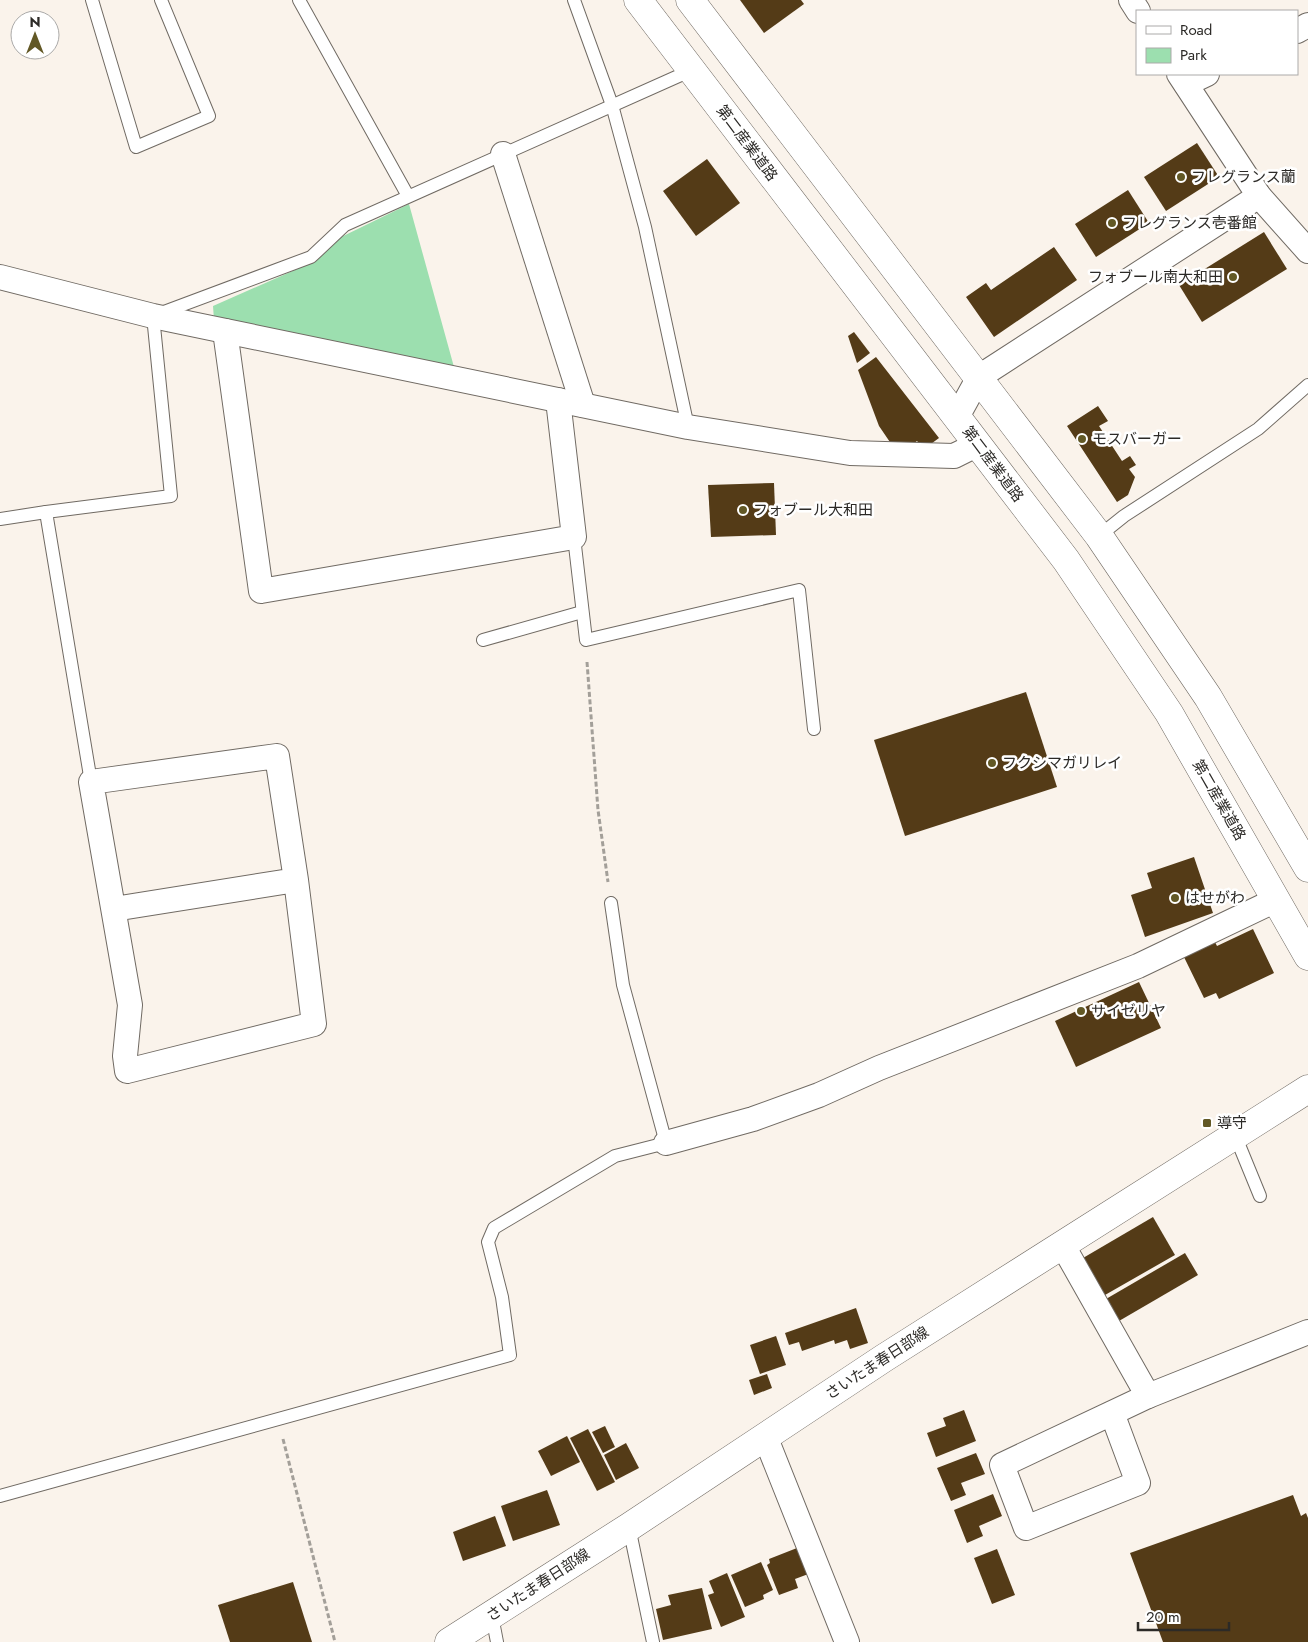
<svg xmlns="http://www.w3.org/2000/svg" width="1308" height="1642" font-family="Jost,'Noto Sans JP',sans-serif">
<rect width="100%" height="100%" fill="#faf3eb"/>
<!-- green -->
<path fill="#9cdfaf" d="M409,204L454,367L214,320L213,306L313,262L333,241Z"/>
<!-- building -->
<g fill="#543b17">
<path d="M740,0H801L804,4L764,33Z"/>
<path d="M1197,143L1219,177L1166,211L1144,177Z"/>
<path d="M707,159L740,203L696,236L663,191Z"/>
<path d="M1128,190L1149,223L1096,257L1075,224Z"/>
<path d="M1264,232L1287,269L1202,322L1179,285Z"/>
<path d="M1054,247L1077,280L994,337L966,297L986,283L991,290Z"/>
<path d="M854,332L870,353L857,363L848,336Z"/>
<path d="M876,357L939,438L924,449L917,441L906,449L894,448L879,426L858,370Z"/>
<path d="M1098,406L1108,421L1099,426L1122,461L1130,456L1136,465L1129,469L1135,477L1128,495L1117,502L1067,426Z"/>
<path d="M774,483L776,535L711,537L708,485Z"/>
<path d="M1026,692L1057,787L905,836L874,740Z"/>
<path d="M1194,857L1213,913L1145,937L1131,895L1152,888L1147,873Z"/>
<path d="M1253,929L1274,973L1219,999L1216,993L1204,998L1183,955L1214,940L1217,946Z"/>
<path d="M1139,982L1161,1028L1076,1067L1055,1021Z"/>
<path d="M1153,1217L1175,1255L1105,1295L1083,1258Z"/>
<path d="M1185,1253L1198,1275L1119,1321L1106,1299Z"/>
<path d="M856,1308L868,1343L850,1349L847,1340L835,1344L834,1340L802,1351L799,1342L789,1345L785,1333Z"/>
<path d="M776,1336L786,1365L760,1374L750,1345Z"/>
<path d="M767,1374L772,1388L754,1395L749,1380Z"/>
<path d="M964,1410L976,1441L936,1457L927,1433L946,1426L943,1418Z"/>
<path d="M605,1426L615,1447L603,1453L592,1432Z"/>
<path d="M588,1429L615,1482L597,1491L570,1438Z"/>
<path d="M567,1436L580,1462L551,1476L538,1451Z"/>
<path d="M626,1443L639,1468L616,1480L604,1455Z"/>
<path d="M976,1453L985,1474L961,1483L966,1495L951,1501L937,1468Z"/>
<path d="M547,1490L560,1525L513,1541L501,1506Z"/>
<path d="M993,1494L1002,1516L979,1526L983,1536L967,1543L954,1510Z"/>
<path d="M1293,1495L1301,1516L1306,1513L1308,1518V1642H1163L1130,1553Z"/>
<path d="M495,1516L506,1546L463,1561L453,1532Z"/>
<path d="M797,1548L811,1573L795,1579L798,1588L779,1595L767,1565L770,1563L769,1559Z"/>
<path d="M997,1549L1015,1595L992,1604L974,1558Z"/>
<path d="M761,1562L773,1590L763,1595L764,1599L745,1607L731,1575Z"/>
<path d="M727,1573L745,1617L721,1627L708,1595L714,1593L709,1581Z"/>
<path d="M293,1582L312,1642H230L218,1605Z"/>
<path d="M702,1588L712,1629L663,1640L656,1609L671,1605L668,1595Z"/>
</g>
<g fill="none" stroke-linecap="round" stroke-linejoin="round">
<defs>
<g id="lane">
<path d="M92,0L136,147L209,116L161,0"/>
<path d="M299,0L408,196"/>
<path d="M574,0L612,105L645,227L688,427"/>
<path d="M0,519L46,512"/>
<path d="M1099,536L1124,516L1258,429L1308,385"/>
<path d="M574,537L586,640L799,590L814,729"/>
<path d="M483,640L582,612"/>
<path d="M91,782L46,512L171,496L153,316L311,257L345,225L692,70"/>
<path d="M1235,1135L1260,1196"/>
<path d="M0,1496L510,1355L502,1297L488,1242L494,1228L615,1156L666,1143L623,985L611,903"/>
<path d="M629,1527L653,1642"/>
<path d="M492,1616L497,1642"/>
</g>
<g id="street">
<path d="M1131,0L1138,11"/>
<path d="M1297,31L1308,25"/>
<path d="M1179,74L1259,196L1308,251"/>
<path d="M1186,84L1207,74"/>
<path d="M503,154L583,405"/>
<path d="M0,277L153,316L688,427L850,453L954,456L978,444"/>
<path d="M225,331L261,591L574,537L558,400"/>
<path d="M957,417L979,377L1259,196"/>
<path d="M114,909L296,880L277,756L91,782L130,1005L125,1056L127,1071L314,1024L296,880"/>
<path d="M666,1143L753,1119L819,1095L879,1068L1138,966L1276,900"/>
<path d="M1062,1244L1148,1396L1308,1332"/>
<path d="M1112,1413L1138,1483L1026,1528L1002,1465L1148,1396"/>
<path d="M765,1436L847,1642"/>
</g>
<g id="primary">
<path d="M638,0L1066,560L1169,713L1308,956"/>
<path d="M690,0L1099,536L1208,697L1308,868"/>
<path d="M449,1642L629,1527L884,1358L1308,1089"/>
</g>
</defs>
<!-- lane casing -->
<use href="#lane" stroke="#706a63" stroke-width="14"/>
<!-- street casing -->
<use href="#street" stroke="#706a63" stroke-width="26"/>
<!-- primary casing -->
<use href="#primary" stroke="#706a63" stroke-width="29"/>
<!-- path -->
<g stroke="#a39f99" stroke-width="3" stroke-dasharray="5 2.5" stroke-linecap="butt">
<path d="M587,662L598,810L608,882"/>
<path d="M283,1439L335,1642"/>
</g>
<!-- lane -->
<use href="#lane" stroke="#fff" stroke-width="12"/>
<!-- street -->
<use href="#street" stroke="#fff" stroke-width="24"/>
<!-- primary -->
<use href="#primary" stroke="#fff" stroke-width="28"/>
</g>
<!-- markers -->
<g fill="#625825" stroke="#fff" stroke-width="2">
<circle cx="1181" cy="177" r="5"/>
<circle cx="1112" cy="223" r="5"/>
<circle cx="1233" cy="277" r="5"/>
<circle cx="1082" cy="439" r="5"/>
<circle cx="743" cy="510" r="5"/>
<circle cx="992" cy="763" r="5"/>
<circle cx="1175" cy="898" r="5"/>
<circle cx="1081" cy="1011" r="5"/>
<rect x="1202" y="1118" width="10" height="10" rx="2.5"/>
</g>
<g text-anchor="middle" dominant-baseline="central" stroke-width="5" stroke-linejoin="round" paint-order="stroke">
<!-- street labels -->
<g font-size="15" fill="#2c2a27" stroke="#fff">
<text transform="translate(747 143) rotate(53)">第二産業道路</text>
<text transform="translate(993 464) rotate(53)">第二産業道路</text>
<text transform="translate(1219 800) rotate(60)">第二産業道路</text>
<text transform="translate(877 1363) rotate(-33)">さいたま春日部線</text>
<text transform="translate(538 1585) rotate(-33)">さいたま春日部線</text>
</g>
<!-- poi labels -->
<g font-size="15" fill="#2c2a27" stroke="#fff" text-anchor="start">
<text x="1191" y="177">フレグランス蘭</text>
<text x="1122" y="223">フレグランス壱番館</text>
<text x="1223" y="277" text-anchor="end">フォブール南大和田</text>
<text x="1092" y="439">モスバーガー</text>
<text x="753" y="510">フォブール大和田</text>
<text x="1002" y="763">フクシマガリレイ</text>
<text x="1185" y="898">はせがわ</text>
<text x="1091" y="1011">サイゼリヤ</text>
<text x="1217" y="1123">導守</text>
</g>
</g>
<!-- legend -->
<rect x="1136" y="10" width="162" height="65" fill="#ffffff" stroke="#abaaa9"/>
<rect x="1146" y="26" width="25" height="8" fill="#ffffff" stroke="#abaaa9"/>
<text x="1180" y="35" font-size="15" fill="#2c2a27">Road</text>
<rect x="1146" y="48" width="25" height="15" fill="#9cdfaf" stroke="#abaaa9"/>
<text x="1180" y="60" font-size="15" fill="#2c2a27">Park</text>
<!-- north arrow -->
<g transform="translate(35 35)"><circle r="24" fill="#ffffff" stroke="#abaaa9"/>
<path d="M0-4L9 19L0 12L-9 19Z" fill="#625825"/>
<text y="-8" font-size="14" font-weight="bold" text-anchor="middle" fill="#2c2a27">N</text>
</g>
<!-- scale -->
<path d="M1138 1622v8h91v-8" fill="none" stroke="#2c2a27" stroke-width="2.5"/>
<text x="1146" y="1622" font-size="15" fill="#2c2a27" stroke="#ffffff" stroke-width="4" paint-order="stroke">20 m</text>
</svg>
